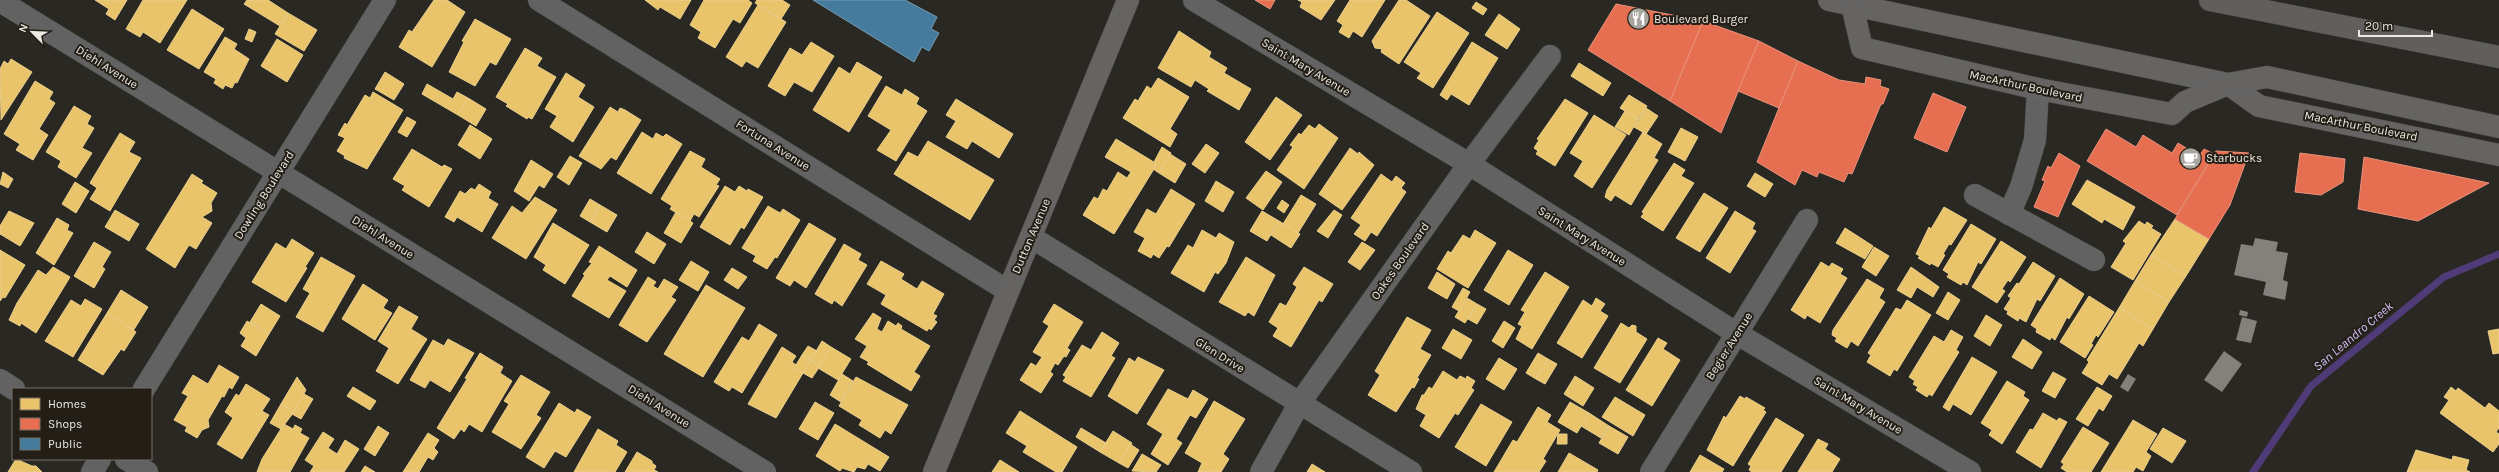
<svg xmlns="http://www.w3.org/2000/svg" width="2499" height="472" font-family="Karla,sans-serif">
<rect width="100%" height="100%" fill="#2a2822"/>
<!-- homes -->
<g fill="#e9c46a" stroke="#eacf8e">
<path d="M95,0H127L115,20L106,14L109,9Z"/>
<path d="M143,0H187L160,43L143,32L140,37L126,29Z"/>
<path d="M247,0H268L288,13L280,26L244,4Z"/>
<path d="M434,0H447L465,12L432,67L399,47L409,30L412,32Z"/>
<path d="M645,0H691L680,19L660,7L658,10Z"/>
<path d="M704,0H748L752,3L740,23L733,19L715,48L698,38L701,32L690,25Z"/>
<path d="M757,0H782L790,5L781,19L755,3Z"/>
<path d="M1298,0H1335L1321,20L1300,7L1302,2Z"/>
<path d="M1350,0H1385L1362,37L1353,31L1349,38L1339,32L1343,25L1337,21Z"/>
<path d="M1399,0H1406L1430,16L1399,64L1381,52L1382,49L1375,48L1372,41Z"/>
<path d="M1476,2L1487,9L1483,15L1472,8Z"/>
<path d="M758,5L786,22L758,68L746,61L742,67L726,57Z"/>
<path d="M192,9L224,29L199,69L167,50Z"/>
<path d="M1437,12L1469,33L1433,88L1417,78L1421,73L1404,62Z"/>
<path d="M288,13L317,30L304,51L275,34Z"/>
<path d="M1499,14L1520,29L1507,49L1485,35Z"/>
<path d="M475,19L511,39L496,65L490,62L475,86L449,72L464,42L462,41Z"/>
<path d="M249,29L256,32L252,42L245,39Z"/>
<path d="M1179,31L1211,52L1209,57L1227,68L1224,73L1251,89L1239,110L1207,91L1209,89L1195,80L1191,87L1158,68Z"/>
<path d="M225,37L237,44L234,49L249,59L237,83L235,82L232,88L225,85L223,89L214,83L216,79L204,72Z"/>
<path d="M277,39L303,55L287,82L261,66Z"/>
<path d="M811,42L834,56L812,92L794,82L785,96L768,86L790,48L802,55Z"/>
<path d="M1472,42L1498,58L1469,105L1451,94L1447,100L1440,95Z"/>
<path d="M525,48L542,58L537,66L556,77L532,119L528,117L527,119L506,106L508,104L496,97Z"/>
<path d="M11,59L32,72L1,120L0,69L4,61L8,64Z"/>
<path d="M857,62L882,77L849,132L813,110L839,67L850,74Z"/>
<path d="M1579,63L1611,83L1603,96L1571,76Z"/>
<path d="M385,72L404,84L394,100L375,89Z"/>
<path d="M566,73L585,85L578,97L594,107L573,142L550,127L557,116L545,109Z"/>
<path d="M1158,78L1189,97L1170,129L1177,134L1170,147L1123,118L1135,99L1138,101L1147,86L1151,89Z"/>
<path d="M35,81L53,92L49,99L55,103L39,129L48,135L33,160L16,150L20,144L4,134Z"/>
<path d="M427,84L453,99L457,92L468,98L458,115L422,94Z"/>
<path d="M886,86L902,95L905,89L919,98L916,104L927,111L896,161L877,150L891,130L868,116Z"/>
<path d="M373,92L403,110L367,169L344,158L345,156L337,151L345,138L338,135L345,123L347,125L365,95L370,98Z"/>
<path d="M1629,95L1647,106L1638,119L1620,108Z"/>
<path d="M1276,97L1302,115L1270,160L1245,142Z"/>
<path d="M468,98L486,109L476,126L458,115Z"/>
<path d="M956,99L1013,134L999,158L972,141L967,149L946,137L956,121L946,115Z"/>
<path d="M1565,99L1588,113L1555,166L1536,154L1538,151L1534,148L1539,140L1537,139Z"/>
<path d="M74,106L91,116L87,124L94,128L82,148L92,153L76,178L58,167L61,161L46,152Z"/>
<path d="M610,107L618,112L620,108L625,110L641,120L616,160L611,157L601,169L579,156Z"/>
<path d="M1646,108L1658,116L1646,134L1634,127Z"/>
<path d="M1625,111L1638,119L1629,135L1615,127Z"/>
<path d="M1594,115L1626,135L1592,188L1574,176L1583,161L1570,153Z"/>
<path d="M407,117L416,122L407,137L398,132Z"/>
<path d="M1319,124L1338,138L1304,189L1277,170L1293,147L1290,145L1299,133L1301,135L1309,125L1315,129Z"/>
<path d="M470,125L492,139L480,159L458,145Z"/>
<path d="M1681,128L1698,137L1685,161L1668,152Z"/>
<path d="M642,132L653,139L656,133L663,137L666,134L682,144L651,194L617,173Z"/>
<path d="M1643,132L1662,144L1654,158L1658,160L1631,205L1615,195L1611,201L1605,197L1607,190Z"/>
<path d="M120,133L135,142L129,152L141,158L110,211L90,199L97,188L90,183Z"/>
<path d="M1116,139L1157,164L1114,234L1083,215L1094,197L1098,199L1103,189L1107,191L1118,172L1127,178L1131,172L1105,157Z"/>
<path d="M928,141L994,180L970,220L894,174L908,152L918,157Z"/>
<path d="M1206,144L1219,153L1205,173L1192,164Z"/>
<path d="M1162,147L1171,153L1159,173L1153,169L1157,164L1154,162Z"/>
<path d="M1350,148L1358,154L1359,152L1374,165L1342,210L1319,194Z"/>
<path d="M412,149L442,167L444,165L452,169L429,207L402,190L405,186L393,179Z"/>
<path d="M690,151L705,159L701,167L720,179L716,185L719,186L699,217L694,214L690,221L670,209L672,206L661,199Z"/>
<path d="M1170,154L1186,164L1175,183L1159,173Z"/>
<path d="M570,156L582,163L569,185L557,177Z"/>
<path d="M531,160L553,174L544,188L539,185L529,201L514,191Z"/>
<path d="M1674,163L1685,170L1681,176L1694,183L1663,231L1641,217L1644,213L1642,212Z"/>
<path d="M1266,171L1282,182L1263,210L1246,198Z"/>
<path d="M3,172L13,179L8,188L0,184Z"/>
<path d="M1755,173L1773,184L1765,197L1747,186Z"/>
<path d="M192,174L203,181L201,183L217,193L211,203L212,211L202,217L212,223L196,249L189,245L175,268L146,249Z"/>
<path d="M1381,174L1392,182L1396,176L1405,183L1401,188L1406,192L1377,236L1371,232L1365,241L1354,234L1361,225L1351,218Z"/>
<path d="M2087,180L2135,207L2123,230L2104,219L2102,223L2072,204Z"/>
<path d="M1216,181L1234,192L1223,212L1205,201Z"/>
<path d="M75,182L89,191L76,213L62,204Z"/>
<path d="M479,184L491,192L488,198L498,204L482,232L457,217L454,222L445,217L460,191L465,194L471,188L475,190Z"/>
<path d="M725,186L735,192L739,186L747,191L748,189L763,197L744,229L741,227L730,245L700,227Z"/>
<path d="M1171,189L1195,204L1169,247L1167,246L1159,258L1153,254L1151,258L1138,251L1145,238L1134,232L1147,209L1156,214Z"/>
<path d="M1704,193L1728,208L1700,252L1676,238Z"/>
<path d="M1301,195L1316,204L1298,233L1283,224Z"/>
<path d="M535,197L557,210L526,259L492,238L512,206L522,213Z"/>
<path d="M590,199L600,205L590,222L580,216Z"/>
<path d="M1282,200L1289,205L1284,213L1277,208Z"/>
<path d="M600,205L617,215L607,232L590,222Z"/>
<path d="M768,206L780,213L783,209L800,220L777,258L775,257L767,269L753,261L756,256L742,248Z"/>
<path d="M1944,207L1967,220L1951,245L1949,244L1943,254L1945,255L1938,267L1931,263L1930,265L1918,258L1920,256L1916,254L1929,227L1931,229Z"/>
<path d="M115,210L139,224L129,241L105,227Z"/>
<path d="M1334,210L1342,215L1328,238L1317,231Z"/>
<path d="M9,211L34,223L20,246L0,234V226Z"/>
<path d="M1262,211L1279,221L1267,241L1250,231Z"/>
<path d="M1735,211L1755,223L1752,229L1756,231L1730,273L1706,258Z"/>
<path d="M676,212L693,223L681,243L664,233Z"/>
<path d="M57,218L69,225L67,230L73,233L54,265L36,253Z"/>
<path d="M2175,219L2209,239L2186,276L2151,255Z"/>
<path d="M1279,221L1300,234L1291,248L1271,235Z"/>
<path d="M2139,221L2145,225L2147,222L2153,226L2151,228L2161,234L2133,280L2111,267L2126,243L2123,241Z"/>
<path d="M553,223L589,245L565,284L543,270L546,265L534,257Z"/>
<path d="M809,223L836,239L806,288L794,280L790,286L776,278Z"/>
<path d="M1971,224L1996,239L1981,264L1978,262L1967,285L1963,282L1961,285L1947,277L1949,274L1943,270Z"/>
<path d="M1845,228L1873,246L1865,259L1836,243Z"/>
<path d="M1202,230L1216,238L1219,233L1234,242L1226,263L1218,274L1215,272L1204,292L1171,273L1188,245L1193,248Z"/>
<path d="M1475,230L1496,243L1468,288L1437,269L1448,251L1451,253L1463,235L1470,239Z"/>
<path d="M647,232L666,244L654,264L635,252Z"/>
<path d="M292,239L314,253L305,267L307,268L286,302L252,282L276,243L286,249Z"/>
<path d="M2001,241L2026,257L2010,282L2008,280L2002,289L2005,291L1997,303L1972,287Z"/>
<path d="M94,242L111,252L102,267L105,269L94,288L74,276Z"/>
<path d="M1362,242L1375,250L1360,270L1348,262Z"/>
<path d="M844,244L861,254L858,260L867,265L842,306L834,300L832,304L815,294Z"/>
<path d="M599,246L637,270L627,287L610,276L607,280L626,291L609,318L572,296L585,275L583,274L592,263L589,262Z"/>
<path d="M1874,247L1889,256L1876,276L1862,267Z"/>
<path d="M0,250L25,265L5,298L3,297L0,301Z"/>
<path d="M1508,250L1533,265L1509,305L1484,290Z"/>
<path d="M2151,255L2186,276L2169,302L2135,281Z"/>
<path d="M321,257L355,276L323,332L296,317L310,293L303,289Z"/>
<path d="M1246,257L1275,275L1254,316L1248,312L1245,316L1219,302Z"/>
<path d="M691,261L709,272L698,291L679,280Z"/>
<path d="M881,261L904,274L901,279L917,289L922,281L944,294L933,314L937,316L934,320L937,322L931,330L929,328L927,331L881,304L886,295L867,284Z"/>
<path d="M1821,262L1829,267L1832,263L1843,269L1840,274L1847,278L1820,323L1807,315L1805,319L1791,310Z"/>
<path d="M2033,262L2055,276L2040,301L2037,299L2026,322L2019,318L2018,321L2007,314L2008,311L2004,309L2011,298L2008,296L2017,283L2019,284Z"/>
<path d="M53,267L70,277L36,333L21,323L20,326L9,320L17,303L38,270L46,275Z"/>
<path d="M1304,267L1333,284L1322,302L1319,300L1291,347L1273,336L1278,328L1269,322L1280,303L1286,306L1297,287L1293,284Z"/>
<path d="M1911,267L1939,287L1933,297L1917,287L1911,298L1897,290Z"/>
<path d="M732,268L747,277L738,289L724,280Z"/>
<path d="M1437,272L1455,284L1447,299L1428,288Z"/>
<path d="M1545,272L1569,287L1532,349L1516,339L1522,326L1518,324L1525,312L1521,310Z"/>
<path d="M648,277L656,282L653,286L658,289L664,279L678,287L671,297L676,300L647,342L619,325Z"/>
<path d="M2060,278L2084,294L2069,319L2067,317L2055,340L2051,337L2050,340L2036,332L2037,329L2031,325Z"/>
<path d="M1867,279L1884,289L1879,298L1885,302L1858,346L1851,341L1847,348L1835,341L1837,338L1832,335L1833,330Z"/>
<path d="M2135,281L2169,302L2153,329L2119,308Z"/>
<path d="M363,284L388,300L383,308L392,313L375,340L342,319Z"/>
<path d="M706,285L745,308L703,377L664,354Z"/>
<path d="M1463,288L1470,292L1459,311L1452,307Z"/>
<path d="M121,290L148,307L133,331L107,313Z"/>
<path d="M1948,292L1960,300L1948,320L1936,313Z"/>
<path d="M2089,296L2114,312L2098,337L2096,335L2091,344L2093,345L2085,358L2060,342Z"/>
<path d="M1467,298L1477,304L1465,323L1455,317Z"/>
<path d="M1596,298L1605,304L1600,311L1608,316L1582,358L1557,343L1583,300L1592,306Z"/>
<path d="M85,299L102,309L73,357L45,341L71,300L81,306Z"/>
<path d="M1907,300L1931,315L1897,371L1894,369L1890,376L1867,362L1871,355L1868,353L1896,308L1901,310Z"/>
<path d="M261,304L280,316L269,334L250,322Z"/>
<path d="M1054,304L1083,322L1067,348L1070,350L1066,357L1064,356L1058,365L1055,363L1050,372L1053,374L1041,393L1020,380L1031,363L1036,366L1042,357L1033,352L1049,326L1043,322Z"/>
<path d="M1477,304L1486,309L1477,324L1468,319Z"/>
<path d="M399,306L418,317L411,329L427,339L398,384L376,371L389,348L378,341Z"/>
<path d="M2119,308L2153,329L2143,346L2139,343L2117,379L2109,374L2102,385L2082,373L2089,362L2087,360Z"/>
<path d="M107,313L136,332L124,351L121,349L103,375L78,360Z"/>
<path d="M873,313L881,318L877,329L882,332L888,321L896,326L898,323L902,326L901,329L930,346L914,372L920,376L911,391L867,364L869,362L860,357L867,346L855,339Z"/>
<path d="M1986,315L2002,325L1990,346L1974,336Z"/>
<path d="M1407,317L1431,330L1420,349L1431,355L1417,378L1419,379L1414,388L1412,387L1396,412L1368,395L1380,375L1375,371Z"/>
<path d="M247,321L269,334L256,356L241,346L246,338L240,333Z"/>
<path d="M1504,321L1515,328L1503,348L1492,341Z"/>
<path d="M1621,323L1629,328L1632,325L1636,326V332L1647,339L1620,383L1594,368Z"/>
<path d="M759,324L777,335L742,393L732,387L729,391L714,382L742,337L749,341Z"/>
<path d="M1453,329L1472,340L1461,359L1442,348Z"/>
<path d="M2499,329V353L2493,354L2488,331Z"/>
<path d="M1951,330L1963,337L1956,350L1959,352L1932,396L1929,394L1927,397L1916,390L1918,387L1913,384L1915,381L1909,377L1934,336L1944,342Z"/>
<path d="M1102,332L1119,343L1111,356L1115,358L1091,397L1063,381L1066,377L1063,375L1082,345L1091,350Z"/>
<path d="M1658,338L1667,343L1663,349L1680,360L1652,406L1626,390Z"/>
<path d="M448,339L474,353L450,392L430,380L425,388L410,380L433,340L444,346Z"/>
<path d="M2023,339L2042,352L2032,369L2012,357Z"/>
<path d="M822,341L831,347L820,366L811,360Z"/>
<path d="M808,346L817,351L811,360L802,355Z"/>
<path d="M782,347L796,356L792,362L796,365L794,368L803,373L776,418L748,404Z"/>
<path d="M831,347L851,359L838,380L818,368Z"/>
<path d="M480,353L503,367L500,373L512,381L482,432L469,424L464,432L461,429L454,439L437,428L467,379L465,378Z"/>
<path d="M1538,353L1548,359L1536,379L1526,373Z"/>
<path d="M802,355L811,360L803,373L794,368Z"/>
<path d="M1138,357L1164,370L1137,414L1108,396L1129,358L1135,362Z"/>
<path d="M1972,357L1997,372L1971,415L1953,404L1949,411L1943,407Z"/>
<path d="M1499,358L1517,369L1504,390L1486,379Z"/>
<path d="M1548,359L1557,364L1545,384L1536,379Z"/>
<path d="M811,360L820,366L812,378L803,373Z"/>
<path d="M219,365L239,377L232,389L229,387L224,397L222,396L208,420L209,427L202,430L197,438L185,431L187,427L174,420L188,396L182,393L193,375L208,384Z"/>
<path d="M1443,371L1457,380L1460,376L1466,379L1467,376L1475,381L1471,388L1474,390L1458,415L1455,413L1439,438L1420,426L1426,415L1416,409L1422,395H1424L1429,387L1432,389Z"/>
<path d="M2053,372L2066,379L2055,398L2042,391Z"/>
<path d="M842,374L853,381L841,402L830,395Z"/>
<path d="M521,375L550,392L536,415L541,418L521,449L492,432L509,404L504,401Z"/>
<path d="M1575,376L1594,388L1583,406L1564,394Z"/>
<path d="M297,377L306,390L294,412L281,404Z"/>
<path d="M856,377L908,405L891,434L885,430L880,438L859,425L862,420L839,406Z"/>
<path d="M2007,381L2025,392L2023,396L2029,400L2002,444L1989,435L1992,430L1981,423Z"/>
<path d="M246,384L270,399L262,411L269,415L242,459L217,444L233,418L225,412L236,394L239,396Z"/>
<path d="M353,387L376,401L370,410L347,396Z"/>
<path d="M2097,387L2112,396L2103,411L2099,408L2088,426L2076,419Z"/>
<path d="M2451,387L2456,391L2458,388L2485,408L2489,403L2499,411V428L2496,432L2499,434V444L2493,452L2440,413L2449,400L2444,397Z"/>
<path d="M1168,389L1188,399L1193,390L1208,399L1196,418L1190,415L1176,439L1182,443L1168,465L1151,454L1163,434L1147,424Z"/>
<path d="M304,394L313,399L301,419L292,414Z"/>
<path d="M1740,396L1745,399L1746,397L1765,408L1763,410L1766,412L1733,466L1707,450L1724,416L1726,418Z"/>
<path d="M1615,397L1645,415L1633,436L1602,417Z"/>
<path d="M1214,401L1245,419L1223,454L1229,459L1221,472H1198L1202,463L1185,453Z"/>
<path d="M815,402L834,413L818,440L799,429Z"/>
<path d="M1570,402L1589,413L1577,433L1558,422Z"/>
<path d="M559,403L575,413L577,409L591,417L566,457L555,451L544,468L526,457Z"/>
<path d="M281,404L294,412L281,429L270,423Z"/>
<path d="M1481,404L1512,422L1486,466L1455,447Z"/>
<path d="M1538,407L1551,415L1547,422L1560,430L1543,459L1546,461L1539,472H1494L1513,440L1517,442Z"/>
<path d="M1020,411L1077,447L1062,472H1056L1023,452L1027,446L1006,433Z"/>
<path d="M1589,413L1609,426L1601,438L1581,426Z"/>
<path d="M2043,413L2057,421L2059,418L2067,422L2041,468L2016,452L2030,429L2033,430Z"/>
<path d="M1776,418L1804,435L1781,472H1752L1749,470L1751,466L1748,464Z"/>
<path d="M2133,420L2157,434L2146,452L2151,456L2143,471L2136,467L2133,472H2101Z"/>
<path d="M284,424L293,429L295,425L302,429L300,433L309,438L290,472H257L262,459Z"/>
<path d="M835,424L889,457L880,471L868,464L865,469L857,467L854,472L842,468L840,471L816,456Z"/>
<path d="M378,426L389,433L375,456L364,449Z"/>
<path d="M1609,426L1628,437L1618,454L1599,443Z"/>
<path d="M2083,427L2109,443L2091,472H2067L2061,468L2064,464L2061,462Z"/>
<path d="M1081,428L1106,443L1100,452L1076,437Z"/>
<path d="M2163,428L2186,441L2172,463L2150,449Z"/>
<path d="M598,429L618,441L616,445L627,452L615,472H574Z"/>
<path d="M1113,431L1132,443L1119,463L1100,452Z"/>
<path d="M323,432L334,439L328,448L337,454L345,440L359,449L344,472H310L314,466L305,460Z"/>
<path d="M428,433L439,440L434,448L438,452L433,460L428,457L419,472H403Z"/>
<path d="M1558,434H1567V444H1557Z"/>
<path d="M1818,439L1828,444L1825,449L1840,459L1832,472H1798Z"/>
<path d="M1130,444L1139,450L1128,468L1119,463Z"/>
<path d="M2416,450L2452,460L2453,456L2469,460L2466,470L2470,472H2407Z"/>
<path d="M637,452L652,461V463L656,466L654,470L658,472H625Z"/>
<path d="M1569,453L1598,470L1597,472H1558Z"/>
<path d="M1142,454L1161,465L1156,472L1132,471Z"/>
<path d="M1700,455L1724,469L1722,472H1690Z"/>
<path d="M16,459L32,466H36L42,472H8Z"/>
<path d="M1000,460L1019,472H992Z"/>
<path d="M1312,464L1325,472H1307Z"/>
<path d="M365,466L375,472H361Z"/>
</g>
<!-- shops -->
<g fill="#e76f51" stroke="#e8937c">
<path d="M1255,0H1275L1270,9Z"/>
<path d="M1616,4L1703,21L1670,101L1588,50Z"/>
<path d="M1703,21L1759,41L1721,133L1670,101Z"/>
<path d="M1759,41L1798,61L1779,108L1738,91Z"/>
<path d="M1798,61L1839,80L1865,84L1866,77L1881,80L1880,86L1889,89L1883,104H1881L1852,174L1848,173L1844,182L1819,172L1817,177L1802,170L1795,185L1757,162Z"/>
<path d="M1933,93L1966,107L1947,152L1914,138Z"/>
<path d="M2106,129L2136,147L2143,135L2172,153L2178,143L2199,156L2204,149L2214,154L2177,215L2087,161Z"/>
<path d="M2216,151L2249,153L2230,205L2209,239L2175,219Z"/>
<path d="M2059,153L2080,166L2058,217L2034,207L2045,181L2042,180L2048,166L2051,168Z"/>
<path d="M2300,153L2345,159L2343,182L2321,195L2295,192Z"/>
<path d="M2364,157L2489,183L2418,221L2358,209Z"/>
</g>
<!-- public -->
<path fill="#457b9d" stroke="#779cb2" d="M813,0H905L937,17L931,29L939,33L929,51L922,47L914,62Z"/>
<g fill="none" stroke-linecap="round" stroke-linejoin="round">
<!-- stream -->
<path stroke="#4f3b78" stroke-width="7" d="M2253,472L2311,386L2444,277L2499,254"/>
</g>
<!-- building -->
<g fill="#83817c">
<path d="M2255,238L2278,242L2276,251L2288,253L2283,280L2288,282L2285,300L2263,295L2266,282L2234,275L2241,244L2253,246Z"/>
<path d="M2240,310L2248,312L2247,317L2239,315Z"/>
<path d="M2242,317L2257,321L2251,343L2236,340Z"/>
<path d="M2224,351L2242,364L2222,392L2204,380Z"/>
<path d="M2128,374L2136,379L2128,392L2120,387Z"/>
</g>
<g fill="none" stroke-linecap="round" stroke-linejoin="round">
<defs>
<g id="street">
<path d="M539,0L1008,291"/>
<path d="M1194,0L1469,164L1736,333L1970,472"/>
<path d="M0,1L765,472"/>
<path d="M1975,195L2094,260"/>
<path d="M2009,214L2021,187L2035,140L2038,89"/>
<path d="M1031,237L1411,472"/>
<path d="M0,380L14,389"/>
<path d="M144,389L385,0"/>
<path d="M126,459L147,472"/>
<path d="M92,472L100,459"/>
<path d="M1261,472L1299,404L1469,164L1550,56"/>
<path d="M1651,472L1807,220"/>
</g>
<g id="secondary">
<path d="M1829,0L2228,84L2259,106L2499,155"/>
<path d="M1852,5L1862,48L2038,89L2172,114L2185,102L2228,84L2267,77L2499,127"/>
<path d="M934,472L1128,0"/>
</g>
<path id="highway" d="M2210,0L2499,57"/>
</defs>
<!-- street casing -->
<use href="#street" stroke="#44423e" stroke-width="23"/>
<!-- secondary casing -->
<use href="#secondary" stroke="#44423e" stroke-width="23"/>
<!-- highway casing -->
<use href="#highway" stroke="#44423e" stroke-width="23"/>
<!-- street -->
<use href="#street" stroke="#626262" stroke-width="22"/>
<!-- secondary -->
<use href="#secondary" stroke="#656463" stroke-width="22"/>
<!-- highway -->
<use href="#highway" stroke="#605f5e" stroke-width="22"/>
</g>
<!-- icons -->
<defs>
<symbol id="restaurant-disc" viewBox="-11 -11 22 22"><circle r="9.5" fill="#a8a59f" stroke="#241f16"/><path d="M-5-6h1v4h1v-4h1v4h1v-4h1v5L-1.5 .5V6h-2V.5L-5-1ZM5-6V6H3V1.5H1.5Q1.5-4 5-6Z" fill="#fff"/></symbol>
<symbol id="cafe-disc" viewBox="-11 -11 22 22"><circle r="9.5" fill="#a8a59f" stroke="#241f16"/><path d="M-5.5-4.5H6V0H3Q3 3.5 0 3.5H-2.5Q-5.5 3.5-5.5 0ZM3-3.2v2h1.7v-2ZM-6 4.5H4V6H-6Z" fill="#fff"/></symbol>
</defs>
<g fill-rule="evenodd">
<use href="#restaurant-disc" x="1626" y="6" width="25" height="25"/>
<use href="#cafe-disc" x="2178" y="146" width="25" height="25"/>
</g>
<g text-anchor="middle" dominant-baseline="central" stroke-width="4" stroke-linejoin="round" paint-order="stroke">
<!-- poi labels -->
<g font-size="12" fill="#ece8e2" stroke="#241f16" text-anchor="start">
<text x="1654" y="19">Boulevard Burger</text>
<text x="2206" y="158">Starbucks</text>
</g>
<!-- street labels -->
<g font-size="12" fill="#ece8e2" stroke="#241f16">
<text transform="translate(107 67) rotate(32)">Diehl Avenue</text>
<text transform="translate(1306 67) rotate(31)">Saint Mary Avenue</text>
<text transform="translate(2026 86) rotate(12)">MacArthur Boulevard</text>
<text transform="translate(2361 126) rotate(11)">MacArthur Boulevard</text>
<text transform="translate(773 145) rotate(32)">Fortuna Avenue</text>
<text transform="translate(264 195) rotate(-58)">Dowling Boulevard</text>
<text transform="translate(1031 236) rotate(-67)">Dutton Avenue</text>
<text transform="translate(1582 236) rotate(32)">Saint Mary Avenue</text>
<text transform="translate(383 237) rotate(32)">Diehl Avenue</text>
<text transform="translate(1400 261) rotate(-55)">Oakes Boulevard</text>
<text transform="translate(1729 346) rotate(-58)">Begier Avenue</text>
<text transform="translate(1220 355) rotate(32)">Glen Drive</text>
<text transform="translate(1858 405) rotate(31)">Saint Mary Avenue</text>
<text transform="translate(659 406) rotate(32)">Diehl Avenue</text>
</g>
<!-- water labels -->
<g font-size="13" font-style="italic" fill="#d1c1fd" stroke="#241f16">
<text transform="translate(2353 336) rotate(-40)">San Leandro Creek</text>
</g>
</g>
<!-- legend -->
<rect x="12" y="388" width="140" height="72" fill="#241f16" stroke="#746f68"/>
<rect x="20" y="398" width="20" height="12" fill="#e9c46a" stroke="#746f68"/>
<text x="48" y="408" font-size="12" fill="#ece8e2">Homes</text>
<rect x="20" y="418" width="20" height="12" fill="#e76f51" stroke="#746f68"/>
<text x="48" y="428" font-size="12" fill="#ece8e2">Shops</text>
<rect x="20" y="438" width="20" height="12" fill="#457b9d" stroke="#746f68"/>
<text x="48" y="448" font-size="12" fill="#ece8e2">Public</text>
<!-- north arrow -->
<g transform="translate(32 32) rotate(294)" stroke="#241f16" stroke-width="3" paint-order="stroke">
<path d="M0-3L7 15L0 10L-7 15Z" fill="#ece8e2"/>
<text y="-6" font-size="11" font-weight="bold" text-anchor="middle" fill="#ece8e2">N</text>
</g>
<!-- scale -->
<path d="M2359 30v6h73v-6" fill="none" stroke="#ece8e2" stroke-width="2"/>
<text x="2365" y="30" font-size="12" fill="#ece8e2" stroke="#241f16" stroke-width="3" paint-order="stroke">20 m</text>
</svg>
